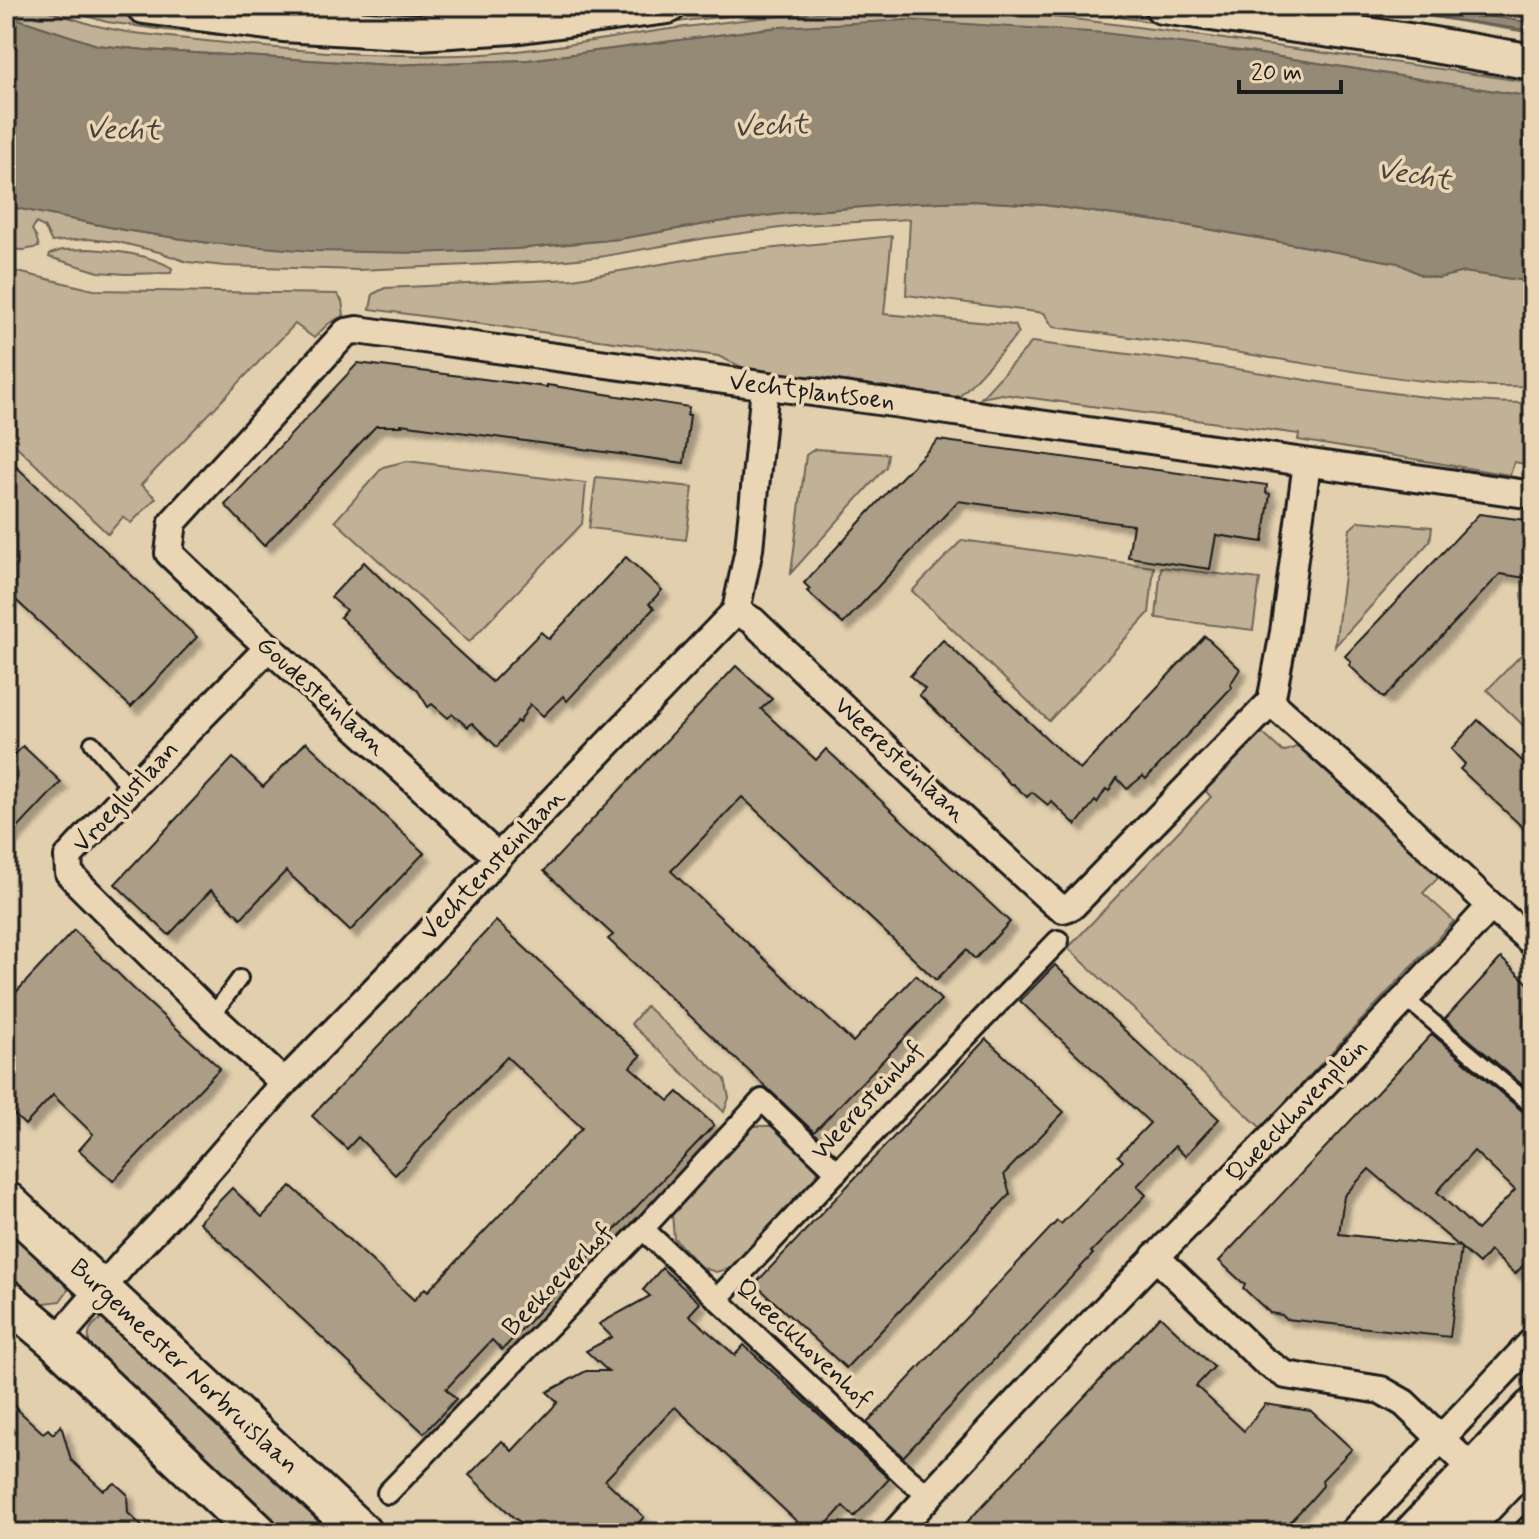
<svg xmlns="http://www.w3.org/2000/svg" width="1539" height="1539" font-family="Mynerve,sans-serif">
<defs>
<filter id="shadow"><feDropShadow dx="7" dy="7" stdDeviation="2" flood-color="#0004"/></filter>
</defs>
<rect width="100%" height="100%" fill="#e2cfae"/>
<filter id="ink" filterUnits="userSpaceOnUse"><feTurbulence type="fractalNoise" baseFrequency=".0125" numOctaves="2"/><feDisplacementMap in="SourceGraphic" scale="16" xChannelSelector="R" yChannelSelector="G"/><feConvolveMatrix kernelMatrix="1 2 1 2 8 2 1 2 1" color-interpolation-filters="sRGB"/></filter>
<g filter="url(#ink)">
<!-- green -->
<g fill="#c1b196" stroke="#6e6659" stroke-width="2">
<path d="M6,6H34L93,25L126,32C237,45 349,58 460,55C535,53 610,37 685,27C756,18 827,10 898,9C1012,8 1125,25 1237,41C1336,55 1435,67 1533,83V97L1248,52L779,27L528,60L390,65L145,50L97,45L6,15Z"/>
<path d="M52,6H88L154,18H654L749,6H823L692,20L574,37L458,48H364L165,30L107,22Z"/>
<path d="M978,6H1063L1163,17L1533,73V79L1455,65L1097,14Z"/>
<path d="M1365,6H1533V33Z"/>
<path d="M972,201L1044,205L1185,225L1399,263L1421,275L1438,278L1464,272L1533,282V386C1443,389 1354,371 1265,357C1195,345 1124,336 1053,327L1044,313L906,295L910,219L802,225L707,238L599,257L555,261L358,270L225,266L187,262L159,252L118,242L87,239L52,242L44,227L36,223L32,230L36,236L39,247L24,250L6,249V206L124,230L209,243L516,249L619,239L718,222L789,213L912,203Z"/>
<path d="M892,236L884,314L1015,325L1019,333L960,396H957L955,402L917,392L813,376L763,377L718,356L370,309L373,294L385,288L573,279L726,253Z"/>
<path d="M89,249C117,251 148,254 172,268L171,273L125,274L99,272L49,257L50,254L62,250Z"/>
<path d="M6,272H18L94,290L337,294L342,301L344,315L328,324L314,338L295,324L141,485L156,498L131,523L123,517L108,534L6,436Z"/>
<path d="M1032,342C1100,351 1169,358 1237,369C1335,384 1434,404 1533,403V465L1514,462L1510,475L1298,440L1299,434L1002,394L981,398Z"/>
<path d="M815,449L888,454L886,467L791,573L806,455Z"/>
<path d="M407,461L586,483L582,524L469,642L335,521L383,467Z"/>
<path d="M596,477L693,487L686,540L589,528Z"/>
<path d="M1359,521L1432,527L1430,541L1335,646L1350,529Z"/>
<path d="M962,540L1154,567L1149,613L1049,721L912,591Z"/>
<path d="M1161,567L1260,579L1253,630L1156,618Z"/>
<path d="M1533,643V735L1487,690Z"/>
<path d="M1260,731L1283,752L1299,746L1439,877L1423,893L1454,921L1261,1128L1068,948L1211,797L1202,787Z"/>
<path d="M646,1006L725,1079L729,1098L724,1112L631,1024Z"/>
<path d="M749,1126H773L804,1150L819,1168L813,1186L735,1267L716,1272L700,1267L674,1238L672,1214L677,1202Z"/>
<path d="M6,1215L63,1271L68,1290L60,1301L38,1304L6,1275Z"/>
<path d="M106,1317L349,1533H276L94,1362C88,1342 82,1326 106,1317Z"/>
</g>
<!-- water -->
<g fill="#958a76" stroke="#655e52" stroke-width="2">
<path d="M1362,6H1425L1533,23V31Z"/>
<path d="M6,15L97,45L145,50L390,65L528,60L779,27L907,20L1105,33L1248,52L1533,97V282L1464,272L1438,278L1421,275L1398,263L1185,225L1044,205L972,201L912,203L789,213L718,222L619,239L516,249L420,253L312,251L209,243L124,230L6,206Z"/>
</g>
<!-- building -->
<g fill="#ab9d86" stroke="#1c1c1c" stroke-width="2" fill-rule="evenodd" filter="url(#shadow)">
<path d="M358,363L547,387V385L689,407L687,415H690L684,463L401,424L402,426H376L264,546L225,505Z"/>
<path d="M938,440L1267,485L1266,493L1270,494L1263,542L1216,535L1210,569L1128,557L1133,525L958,501L843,624L807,591L810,589L804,583L892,487Z"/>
<path d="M6,457L197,637L131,707L6,591Z"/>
<path d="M1479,514L1533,521V579L1500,574L1384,698L1349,665L1351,662L1345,656Z"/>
<path d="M626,557L662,590L649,604L654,608L567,701L563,696L543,716L530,704L519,723L517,721L497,747L472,723L468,727L452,714L448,718L432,704L428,707L418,691L340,617L346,610L331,597L364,562L417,614L492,682L541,632L549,639Z"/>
<path d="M1205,636L1240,669L1230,685L1232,687L1146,779L1143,776L1127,789L1117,778L1109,791L1106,789L1097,803L1095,801L1076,825L1051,801L1048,805L1032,792L1027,797L1013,784H1010L996,768L919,695L925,689L910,676L943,640L1080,770Z"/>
<path d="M736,666L772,699L761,709L816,760L826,749L1010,922L975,959L966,950L936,980L742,797L671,871L853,1042L916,975L941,1000L814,1132L608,939L613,935L544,871Z"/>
<path d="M1478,720L1533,771V837L1460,769L1465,764L1451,749Z"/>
<path d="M306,742L424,853L350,931L286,871L241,918L211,890L169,935L115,884L233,758L263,787Z"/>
<path d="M23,746L61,782L6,841V764Z"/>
<path d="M496,921L641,1056L630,1067L669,1101L678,1092L714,1125L560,1288L557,1285L553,1290H559L502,1350L492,1340L446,1389L456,1399L424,1433L199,1222L232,1188L262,1217L291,1186L414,1300L425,1288L428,1291L582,1128L507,1057L395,1175L358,1137L347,1149L312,1116Z"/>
<path d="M74,930L140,995L220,1068L113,1181L79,1150L93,1134L53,1095L25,1125L6,1107V1003Z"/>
<path d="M1501,958L1533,988V1094L1445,1019Z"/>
<path d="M1055,965L1219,1119L1185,1156L1175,1146L1137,1186L1146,1195L1091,1252L1093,1254L903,1457L867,1423L1057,1221L1061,1224L1123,1161L1118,1156L1150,1123L1020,1001Z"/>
<path d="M1432,1034L1527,1115L1533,1117V1255L1515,1274L1490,1251L1479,1264L1461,1248L1450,1337L1286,1319L1282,1315L1270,1313L1243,1288L1245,1285L1219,1261ZM1474,1151L1515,1190L1477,1230L1437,1192ZM1369,1169L1460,1247L1339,1234L1344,1196Z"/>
<path d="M986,1039L1064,1112L1004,1174L1010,1194L846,1368L755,1284Z"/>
<path d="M662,1268L700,1303L689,1315L735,1355L744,1345L889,1479L854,1517L843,1506L819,1533H809L675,1407L605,1480L644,1517L629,1533H536L513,1517L469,1475L502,1441L512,1451L558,1402L547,1392L586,1371H608L586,1351L612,1337L599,1324L650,1296L643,1290Z"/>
<path d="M1160,1316L1214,1367L1196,1386L1244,1431L1265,1404L1311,1411L1352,1449L1322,1480L1323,1486L1308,1503L1279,1533H957Z"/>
<path d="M6,1399L43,1433L48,1429L53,1434L61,1425L71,1460L103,1490L115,1483L127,1494L128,1513L149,1533H6Z"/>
</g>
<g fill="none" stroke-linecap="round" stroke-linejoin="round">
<defs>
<g id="service">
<path d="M92,743L131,789"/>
<path d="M1406,999L1533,1107"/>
<path d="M212,1016L240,978"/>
</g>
<g id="pedestrian">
<path d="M643,1229L906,1477L929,1496"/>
<path d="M717,1299L911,1093L1058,941"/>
<path d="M388,1493L643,1229L762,1100L837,1172"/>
</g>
<g id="minor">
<path d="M736,611L753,621L916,777L1055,904L1063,909L1072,906L1271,702L1284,632L1307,463"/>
<path d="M269,647L131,789L68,857L69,873L79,884L212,1016L284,1083"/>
<path d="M498,857L229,611L169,553L173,522L346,332L357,330L893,403L1533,495"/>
<path d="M1491,906L1533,943"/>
<path d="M1155,1256L1263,1360L1286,1375L1381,1390L1404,1403L1485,1481"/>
<path d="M56,1341L129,1257L169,1215L284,1083L401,963L505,850L736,611L749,549L765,387"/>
<path d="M895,1533C1088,1319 1297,1119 1491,906L1372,793L1271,702"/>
<path d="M1352,1533L1533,1341"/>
<path d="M1527,1533L1533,1527"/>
</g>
<g id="tertiary">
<path d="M144,6L283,24L419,32L513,26L668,6"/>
<path d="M1162,6L1416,42L1533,62"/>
</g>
<g id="secondary">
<path d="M6,1201L362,1533"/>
<path d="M6,1299L56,1341L258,1533"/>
<path d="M1414,1533L1533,1408"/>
<path d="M1457,1533L1533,1453"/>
</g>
</defs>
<!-- service casing -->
<use href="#service" stroke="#1c1c1c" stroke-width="20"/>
<!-- pedestrian casing -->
<use href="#pedestrian" stroke="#1c1c1c" stroke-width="26"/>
<!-- minor casing -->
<use href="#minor" stroke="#1c1c1c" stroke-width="32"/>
<!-- tertiary casing -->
<use href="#tertiary" stroke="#1c1c1c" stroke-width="40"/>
<!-- secondary casing -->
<use href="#secondary" stroke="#1c1c1c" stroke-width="44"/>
<!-- service -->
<use href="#service" stroke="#ead6b4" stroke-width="14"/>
<!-- pedestrian -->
<use href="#pedestrian" stroke="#ead6b4" stroke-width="20"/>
<!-- minor -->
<use href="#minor" stroke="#ead6b4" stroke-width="26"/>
<!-- tertiary -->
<use href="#tertiary" stroke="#ead6b4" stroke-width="34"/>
<!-- secondary -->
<use href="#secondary" stroke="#ead6b4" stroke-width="38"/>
</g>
</g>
<g text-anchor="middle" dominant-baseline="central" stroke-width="7" stroke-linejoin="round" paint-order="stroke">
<!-- street labels -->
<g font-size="26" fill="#1c1c1c" stroke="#ead6b4">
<text transform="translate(812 392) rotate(7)">Vechtplantsoen</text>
<text transform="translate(321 696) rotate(42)">Goudesteinlaan</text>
<text transform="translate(900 760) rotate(43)">Weeresteinlaan</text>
<text transform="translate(126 797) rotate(-47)">Vroeglustlaan</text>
<text transform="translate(493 865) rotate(-47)">Vechtensteinlaan</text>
<text transform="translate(868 1101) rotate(-47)">Weeresteinhof</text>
<text transform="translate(1297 1111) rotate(-46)">Queeckhovenplein</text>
<text transform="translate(558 1280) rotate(-46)">Beekoeverhof</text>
<text transform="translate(803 1344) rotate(43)">Queeckhovenhof</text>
<text transform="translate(184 1367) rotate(43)">Burgemeester Norbruislaan</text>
</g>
<!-- water labels -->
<g font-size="28" font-style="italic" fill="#46423c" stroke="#ead6b4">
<text transform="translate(771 127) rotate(-3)">Vecht</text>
<text transform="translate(123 131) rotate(1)">Vecht</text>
<text transform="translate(1414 176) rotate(9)">Vecht</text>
</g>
</g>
<!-- margin -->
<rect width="1539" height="1539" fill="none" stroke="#ead6b4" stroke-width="32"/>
<rect x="16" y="16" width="1507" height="1507" fill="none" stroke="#1c1c1c" stroke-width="3" filter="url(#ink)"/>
<!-- scale -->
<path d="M1239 80v12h102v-12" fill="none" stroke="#1c1c1c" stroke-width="4"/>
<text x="1251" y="80" font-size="24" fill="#1c1c1c" stroke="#ead6b4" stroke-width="6" paint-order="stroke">20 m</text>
</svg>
